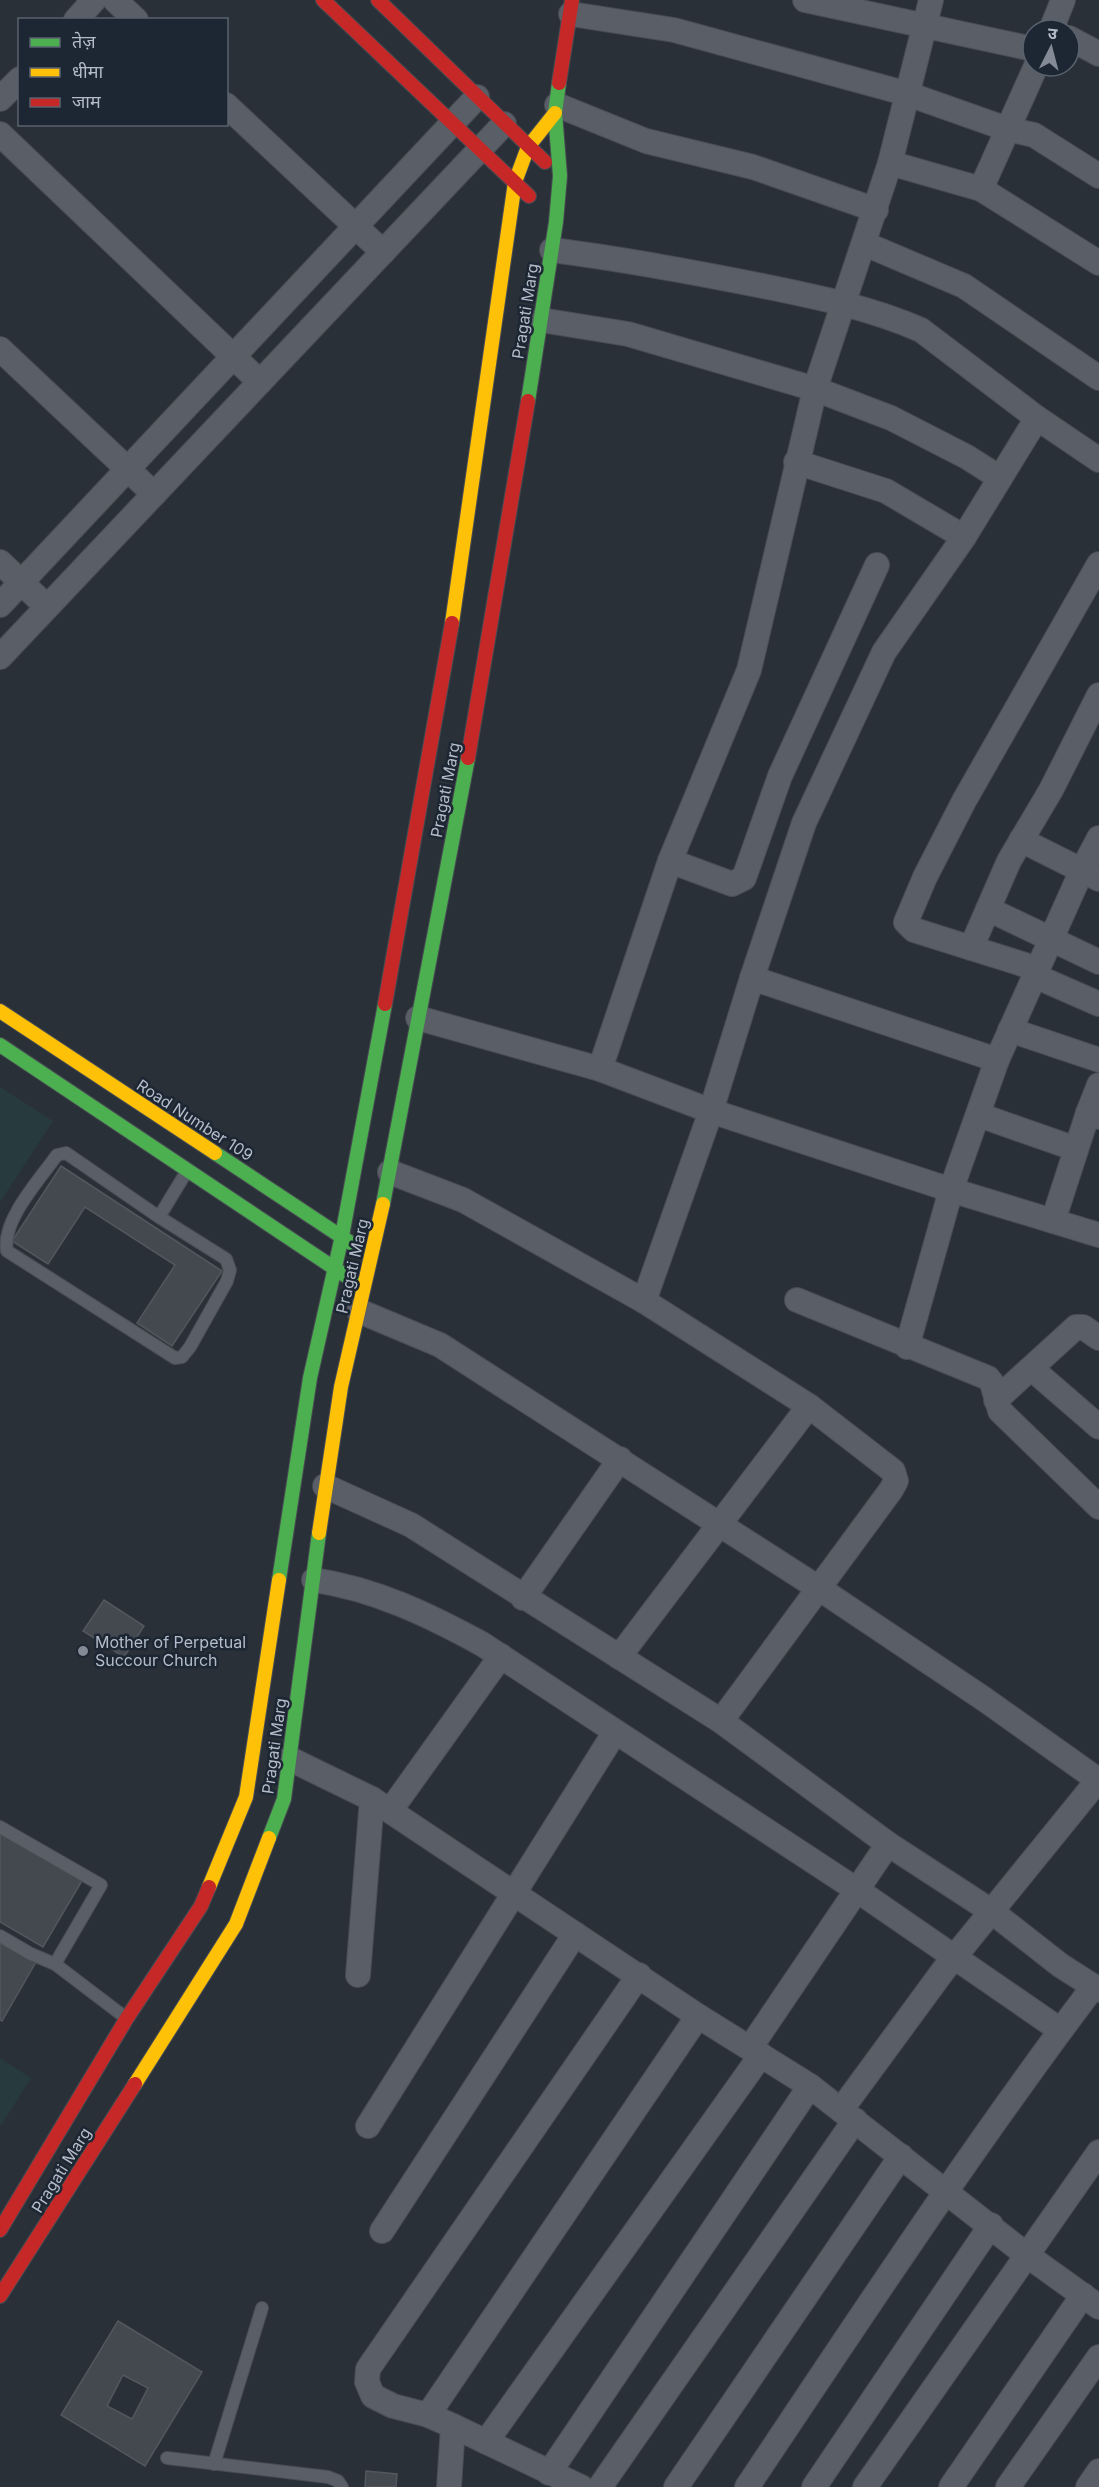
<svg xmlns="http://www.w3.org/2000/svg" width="1099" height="2487" font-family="Inter,'Noto Sans Devanagari',sans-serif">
<rect width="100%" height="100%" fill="#2a3038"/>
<!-- green -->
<g fill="#273a3e">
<path d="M0,1087L53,1121L0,1202Z"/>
<path d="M0,2058L31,2078L1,2125L0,2124Z"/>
</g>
<!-- building -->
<g fill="#444950" stroke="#52575f" stroke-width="1.5" fill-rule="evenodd">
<path d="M61,1166L222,1271L172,1346L137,1323L175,1265L85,1207L48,1264L12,1241Z"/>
<path d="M104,1600L144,1626L124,1657L83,1631Z"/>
<path d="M0,1830L83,1879L43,1947L0,1922Z"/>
<path d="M0,1941L36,1962L2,2021L0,2020Z"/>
<path d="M118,2321L202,2372L145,2466L61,2415ZM123,2375L148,2388L132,2419L107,2406Z"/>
<path d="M366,2471L397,2474L396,2487H365Z"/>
</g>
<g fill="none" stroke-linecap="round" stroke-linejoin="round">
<defs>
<g id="lane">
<path d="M159,1217L66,1153L57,1155C40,1179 1,1221 7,1251L175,1358L182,1357L190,1347L227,1281L230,1270L226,1259L159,1217L187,1171"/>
<path d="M0,1827L101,1885L55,1964L126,2018"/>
<path d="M0,1936L31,1954L55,1964"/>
<path d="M167,2458L328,2477L338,2481L342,2487"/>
<path d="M214,2464L262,2308"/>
</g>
<g id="street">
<path d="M115,0L136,20"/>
<path d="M805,0L1033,49"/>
<path d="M571,14L674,30L908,94L1007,129L1034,135L1099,176"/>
<path d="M76,20L94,0"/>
<path d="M1051,30L1063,0"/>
<path d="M1069,38L1099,54"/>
<path d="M0,99L20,79"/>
<path d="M226,105L383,252"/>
<path d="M557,105L646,141L753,167L876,210"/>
<path d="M0,134L260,382"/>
<path d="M890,163L981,189L1099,263"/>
<path d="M981,189L1036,66"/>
<path d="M865,244L964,286L1099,378"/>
<path d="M552,250C623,259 693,272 763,286C817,297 871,308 921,330L1037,418L1099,460"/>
<path d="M541,320L628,334L815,389L891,418L967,457L1000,478"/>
<path d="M0,349L154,494"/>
<path d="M796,462L886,491L964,537"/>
<path d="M0,562L47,607"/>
<path d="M0,605L477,97"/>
<path d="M0,657L504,124"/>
<path d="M1021,840L1099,879"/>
<path d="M670,861L732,884L744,878L780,776L877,565"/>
<path d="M988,909L1099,962"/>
<path d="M971,948L1009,861L1051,790L1099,695"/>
<path d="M1038,969L914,930L906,922L925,877L964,801L1099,564"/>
<path d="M1035,976L1099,1004"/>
<path d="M752,978L997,1060"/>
<path d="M418,1018L600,1069L711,1111L951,1190L1099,1235"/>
<path d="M1010,1030L1099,1060"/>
<path d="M600,1069L670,861L749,670L815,389L890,163L931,0"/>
<path d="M1088,1113L1099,1085"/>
<path d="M979,1115L1076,1149"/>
<path d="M390,1172L463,1200L644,1301L809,1406L893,1471L896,1481L891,1490L721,1721"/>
<path d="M1053,1221L1088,1113L1099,1117"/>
<path d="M797,1300L988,1378L992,1383L1000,1411L1099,1507"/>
<path d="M644,1301L711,1111L752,978L804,823L884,652L964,537L1037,418"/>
<path d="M359,1311L440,1345L820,1589L984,1699L1098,1780"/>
<path d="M907,1347L951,1190L997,1060L1082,870L1099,838"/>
<path d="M1032,1369L1099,1427"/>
<path d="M996,1400L1076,1327H1083L1099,1338"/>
<path d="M325,1486L411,1525L721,1721L888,1844L991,1911L1060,1965L1099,1990"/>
<path d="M314,1580C375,1589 429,1615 482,1644L857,1890L1060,2030"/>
<path d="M523,1598L620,1459"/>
<path d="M619,1657L809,1406"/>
<path d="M290,1759L372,1799L698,2016L810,2086L1028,2256L1099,2307"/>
<path d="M390,1811L501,1656"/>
<path d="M358,1975L372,1799"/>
<path d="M750,2048L888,1844"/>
<path d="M841,2110L943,1971L1099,1779"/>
<path d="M368,2126L615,1732"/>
<path d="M382,2231L575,1934"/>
<path d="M428,2415L698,2016"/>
<path d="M486,2442L761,2055"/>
<path d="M549,2473L810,2086"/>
<path d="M449,2487L453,2426"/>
<path d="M581,2487L453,2426L428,2415L393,2406L373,2396L367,2382L368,2369L639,1975"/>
<path d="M600,2487L855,2120"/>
<path d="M676,2487L901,2156"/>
<path d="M747,2487C860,2318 971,2149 1093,1987"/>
<path d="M814,2487L991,2225"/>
<path d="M865,2487L1099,2152"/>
<path d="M951,2487L1083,2295"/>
<path d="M1008,2487L1099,2357"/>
<path d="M1088,2487L1099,2471"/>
</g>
<g id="fast">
<path d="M528,401L556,222L560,176L555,113L559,83"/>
<path d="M0,1045L352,1280"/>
<path d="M215,1153L357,1247"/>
<path d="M383,1204L468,758"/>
<path d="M279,1580L310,1378L342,1236L385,1004"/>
<path d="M269,1838L284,1799L319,1533"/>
</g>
<g id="slow">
<path d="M452,623L515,182L528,147L555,113"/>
<path d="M0,1011L215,1153"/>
<path d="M319,1533L341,1387L383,1204"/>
<path d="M209,1887L246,1797L279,1580"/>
<path d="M135,2084L236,1924L269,1838"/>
</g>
<g id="jam">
<path d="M323,0L529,196"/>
<path d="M378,0L545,162"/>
<path d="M559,83L572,0"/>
<path d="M468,758L528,401"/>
<path d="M385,1004L452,623"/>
<path d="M0,2230L127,2018L201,1906L209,1887"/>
<path d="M0,2296L135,2084"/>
</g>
</defs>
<!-- lane casing -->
<use href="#lane" stroke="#484c53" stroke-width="14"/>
<!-- street casing -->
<use href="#street" stroke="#484c53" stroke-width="26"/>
<!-- fast casing -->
<use href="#fast" stroke="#484c53" stroke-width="16"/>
<!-- slow casing -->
<use href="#slow" stroke="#484c53" stroke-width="16"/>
<!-- jam casing -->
<use href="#jam" stroke="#484c53" stroke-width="16"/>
<!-- lane -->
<use href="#lane" stroke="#5a5e66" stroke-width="12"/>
<!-- street -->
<use href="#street" stroke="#5a5e66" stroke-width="24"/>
<!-- fast -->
<use href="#fast" stroke="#4caf50" stroke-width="14"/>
<!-- slow -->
<use href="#slow" stroke="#ffc107" stroke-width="14"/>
<!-- jam -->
<use href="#jam" stroke="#c62828" stroke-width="14"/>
</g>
<!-- markers -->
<circle fill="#848b96" stroke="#1d2633" stroke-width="2" cx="83" cy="1651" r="6"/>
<g text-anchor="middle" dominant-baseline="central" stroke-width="5" stroke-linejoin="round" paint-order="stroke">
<!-- street labels -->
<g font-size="16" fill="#b4bcc9" stroke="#1d2633">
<text transform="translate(525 311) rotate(-81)">Pragati Marg</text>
<text transform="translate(445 790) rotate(-79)">Pragati Marg</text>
<text transform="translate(195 1120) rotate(33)">Road Number 109</text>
<text transform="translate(352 1266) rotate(-77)">Pragati Marg</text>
<text transform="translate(274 1746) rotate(-82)">Pragati Marg</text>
<text transform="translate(61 2170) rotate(-58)">Pragati Marg</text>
</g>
<!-- poi labels -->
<g font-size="16" fill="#b4bcc9" stroke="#1d2633" text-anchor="start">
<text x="95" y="1642">Mother of Perpetual<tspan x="95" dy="18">Succour Church</tspan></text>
</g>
</g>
<!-- legend -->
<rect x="18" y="18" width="210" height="108" fill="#1d2633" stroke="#59626f" stroke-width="1.5"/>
<rect x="30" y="38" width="30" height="9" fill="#4caf50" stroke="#59626f" stroke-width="1.5"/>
<text x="72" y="48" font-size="18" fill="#b4bcc9">तेज़</text>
<rect x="30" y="68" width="30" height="9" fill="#ffc107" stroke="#59626f" stroke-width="1.5"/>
<text x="72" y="78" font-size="18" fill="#b4bcc9">धीमा</text>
<rect x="30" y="98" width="30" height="9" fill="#c62828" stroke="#59626f" stroke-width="1.5"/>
<text x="72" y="108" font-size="18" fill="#b4bcc9">जाम</text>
<!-- north arrow -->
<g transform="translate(1051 48) rotate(6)"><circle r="28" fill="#1d2633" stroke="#59626f" stroke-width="1.5"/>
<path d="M0-4.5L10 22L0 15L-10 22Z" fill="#848b96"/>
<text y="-9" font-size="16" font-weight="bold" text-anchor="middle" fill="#b4bcc9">उ</text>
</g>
</svg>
